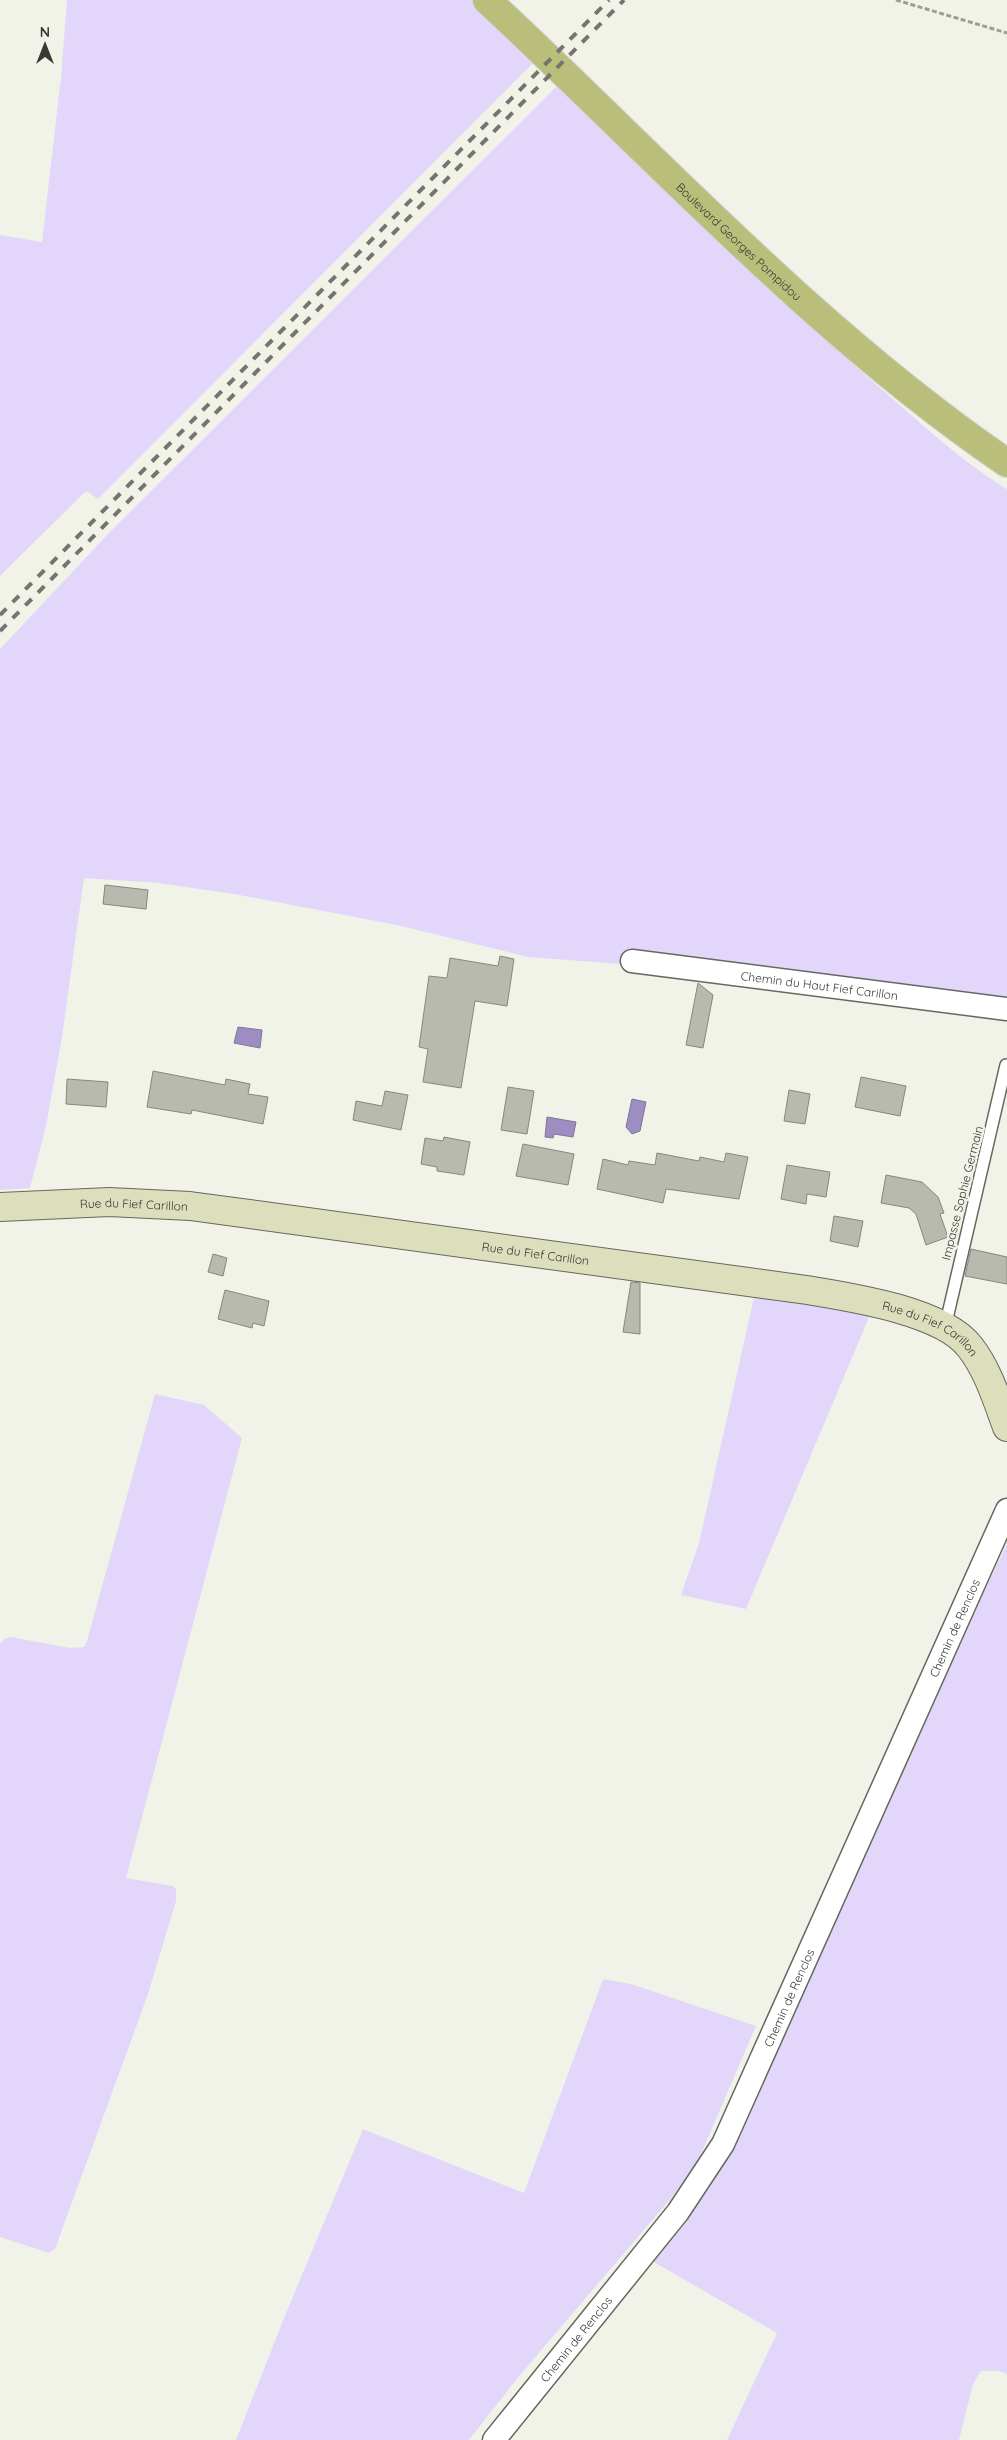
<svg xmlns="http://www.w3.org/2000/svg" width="1007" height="2440" font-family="Quicksand,sans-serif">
<rect width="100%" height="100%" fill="#f1f3e8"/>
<!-- green -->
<g fill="#e2d7fb">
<path d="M67,0H477L535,61L98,499L86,491L0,576V235L42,242L61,77Z"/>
<path d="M560,83C662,184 763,286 871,380C914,417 959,460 1007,489V1004L632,957L620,964L528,957L397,925L234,894L158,883L84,878L62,1037L46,1126L30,1188L0,1190V649L108,534Z"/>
<path d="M755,1293L870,1315L746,1609L681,1595L699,1543Z"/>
<path d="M155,1394L204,1405L242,1438L126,1878L173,1886L176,1889V1901L148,1994L55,2249L49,2253L0,2237V1644L4,1639L11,1637L70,1648L84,1647L87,1641Z"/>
<path d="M1007,1544V2374L999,2371H981L973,2384L959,2440H727L777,2333L652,2261L888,1790Z"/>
<path d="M603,1979L631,1984L756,2026L698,2161L672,2197L520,2375L469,2440H236L284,2318L363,2129L524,2193Z"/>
</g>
<!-- water -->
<g fill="#9d8dc0" stroke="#7f7496">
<path d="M238,1027L262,1030L260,1048L234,1043Z"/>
<path d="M632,1099L646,1102L640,1131L632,1134L626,1127Z"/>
<path d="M547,1117L576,1122L573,1137L554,1134L553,1138L545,1137Z"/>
</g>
<!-- building -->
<g fill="#b8b9af" stroke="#86887e">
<path d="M105,885L148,890L146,909L103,904Z"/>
<path d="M500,956L514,959L507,1006L475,1001L461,1088L423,1082L428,1049L419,1047L429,976L447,978L450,958L498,966Z"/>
<path d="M698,983L713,995L703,1048L686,1045Z"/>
<path d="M153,1071L225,1085L226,1079L250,1084L248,1094L268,1097L263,1124L192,1110L191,1114L147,1107Z"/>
<path d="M861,1077L906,1086L900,1116L855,1107Z"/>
<path d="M67,1079L108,1082L106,1107L66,1104Z"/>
<path d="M508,1087L534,1091L527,1134L501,1130Z"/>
<path d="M789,1090L810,1094L805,1124L784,1121Z"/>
<path d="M385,1091L408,1095L401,1130L353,1120L356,1101L382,1106Z"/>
<path d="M444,1137L470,1142L464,1175L437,1171V1167L421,1164L425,1138L443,1141Z"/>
<path d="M523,1144L574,1154L568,1185L516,1176Z"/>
<path d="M657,1153L699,1161L700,1157L724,1162L726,1153L748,1157L739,1199L666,1189L663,1203L597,1189L603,1159L628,1165L629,1161L655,1165Z"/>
<path d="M787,1165L830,1172L826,1197L807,1194L806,1204L781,1199Z"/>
<path d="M886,1175L922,1182L938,1197L944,1213L940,1214L948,1237L926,1245L916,1214L909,1208L881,1203Z"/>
<path d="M834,1216L863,1221L858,1247L830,1241Z"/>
<path d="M971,1249L1007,1257V1284L965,1276Z"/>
<path d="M213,1254L227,1258L223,1276L208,1272Z"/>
<path d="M631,1282L640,1283V1334L623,1332Z"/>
<path d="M225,1290L269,1301L264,1326L253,1323L252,1328L218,1319Z"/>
</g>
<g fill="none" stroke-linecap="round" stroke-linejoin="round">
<defs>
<path id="lane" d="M945,1327L1006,1065"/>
<g id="street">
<path id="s1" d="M632,961L1007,1009"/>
<path id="s2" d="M494,2440L678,2212L723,2144L1007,1510"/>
</g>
<g id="secondary">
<path id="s3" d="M0,1207L109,1202L190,1206L807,1290C850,1297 943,1311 970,1347C988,1370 997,1400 1007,1427"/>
</g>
<g id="primary">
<path id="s4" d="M487,0C657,158 815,332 1007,463"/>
</g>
</defs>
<!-- lane casing -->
<use href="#lane" stroke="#66675e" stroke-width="14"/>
<!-- street casing -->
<use href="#street" stroke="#66675e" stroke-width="25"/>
<!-- secondary casing -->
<use href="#secondary" stroke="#66675e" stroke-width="30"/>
<!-- primary casing -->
<use href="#primary" stroke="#d3d3d2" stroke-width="30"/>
<!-- path -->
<path stroke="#9c9e96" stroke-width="3" stroke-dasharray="5 2.5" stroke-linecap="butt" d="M896,0L1007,33"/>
<!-- lane -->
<use href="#lane" stroke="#fff" stroke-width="11"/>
<!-- street -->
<use href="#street" stroke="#fff" stroke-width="22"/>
<!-- secondary -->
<use href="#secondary" stroke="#dcdebc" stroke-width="28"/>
<!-- primary -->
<use href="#primary" stroke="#b9be7a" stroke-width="28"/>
<!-- rail -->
<g stroke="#74756e" stroke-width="4" stroke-dasharray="9 9" stroke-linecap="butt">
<path d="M0,615L609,0"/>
<path d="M0,631L624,0"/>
</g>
</g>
<g text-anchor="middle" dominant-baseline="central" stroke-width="5" stroke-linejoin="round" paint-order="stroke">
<!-- street labels -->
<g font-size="12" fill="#383834" stroke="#f1f3e8">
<text stroke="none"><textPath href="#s4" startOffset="349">Boulevard Georges Pompidou</textPath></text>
<text stroke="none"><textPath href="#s1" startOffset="189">Chemin du Haut Fief Carillon</textPath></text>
<text transform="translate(962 1193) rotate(-76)">Impasse Sophie Germain</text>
<text stroke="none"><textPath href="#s3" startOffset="134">Rue du Fief Carillon</textPath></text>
<text stroke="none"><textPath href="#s3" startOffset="539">Rue du Fief Carillon</textPath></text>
<text stroke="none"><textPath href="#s3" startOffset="944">Rue du Fief Carillon</textPath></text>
<text stroke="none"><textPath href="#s2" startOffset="940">Chemin de Renclos</textPath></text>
<text stroke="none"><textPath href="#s2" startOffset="535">Chemin de Renclos</textPath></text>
<text stroke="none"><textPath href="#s2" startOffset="130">Chemin de Renclos</textPath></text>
</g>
</g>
<!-- north arrow -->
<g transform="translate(45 45)" stroke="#f1f3e8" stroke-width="4" paint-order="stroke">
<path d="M0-4L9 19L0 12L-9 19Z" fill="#383834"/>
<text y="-8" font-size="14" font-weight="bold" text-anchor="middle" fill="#383834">N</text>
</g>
</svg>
